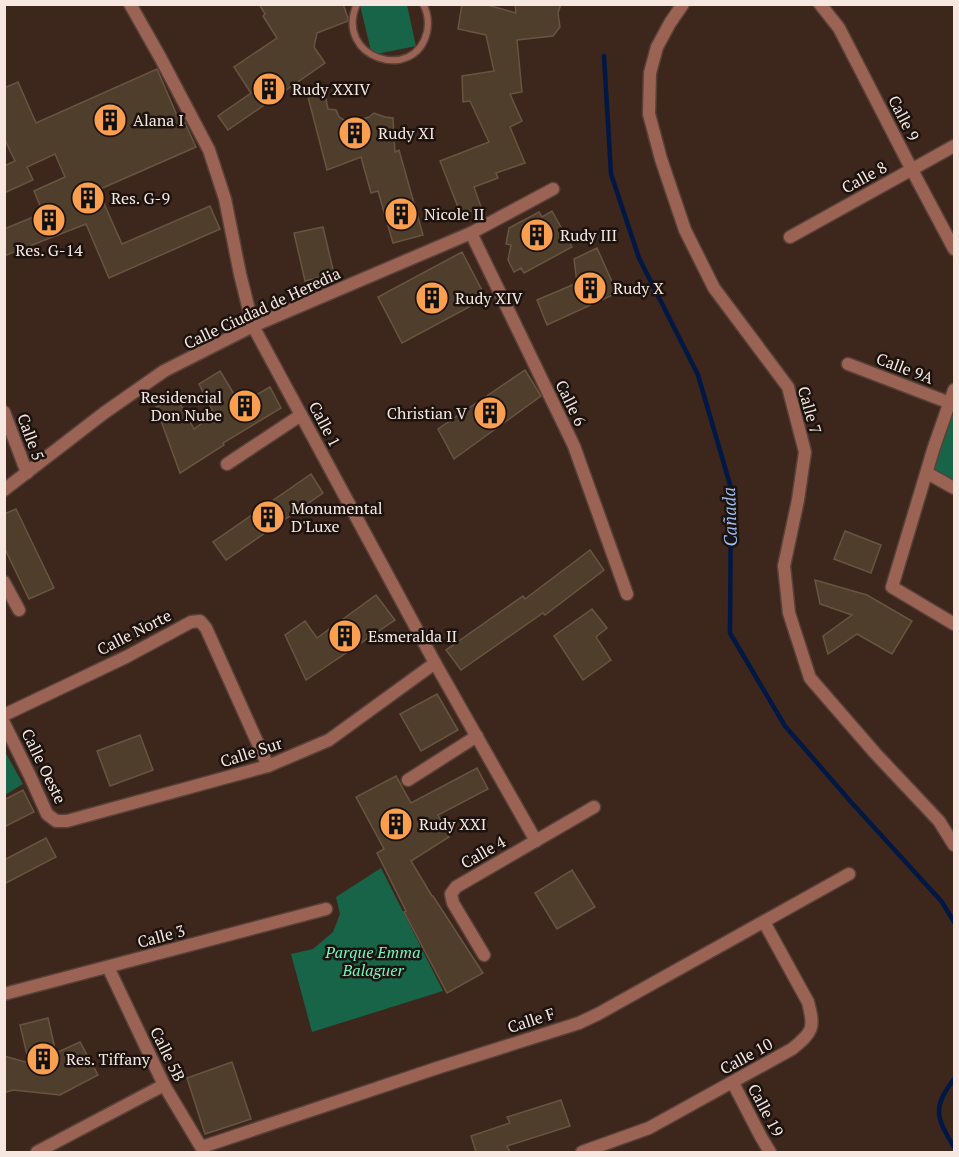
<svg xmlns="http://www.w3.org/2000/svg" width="959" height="1157" font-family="'PT Serif',serif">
<rect width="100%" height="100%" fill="#3d261c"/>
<!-- green -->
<g fill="#176449">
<path d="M360,5H407L416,46L372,55Z"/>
<path d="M954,393V488L927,473Z"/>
<path d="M4,750L23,784L5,795H4Z"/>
<path d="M381,868L443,991L312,1032L291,954L313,949L333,932L340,914L336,897Z"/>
</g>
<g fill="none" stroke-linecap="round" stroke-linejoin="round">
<!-- stream -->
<g stroke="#001843" stroke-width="4.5">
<path d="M604,56L611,174L639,258L698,375L731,488L730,633L785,726L851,802L942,902L954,922"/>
<path d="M954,1079C932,1108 936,1117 954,1147"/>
</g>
</g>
<!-- building -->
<g fill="#503e2c" stroke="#675541" stroke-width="1.5">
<path d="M259,4H343L348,18V21L317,33L314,47L325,63L228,130L218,116L251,93L234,67L277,38L263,16L265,14Z"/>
<path d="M462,4H484L516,13L515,4H561L558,13L560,27L553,36L517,40L522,92L510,94L522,121L510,127L525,163L496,173L498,178L474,187L481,207L461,215L440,161L489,142L470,101L463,102L462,76L494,71L486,35L458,29Z"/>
<path d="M157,69L181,125L185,123L196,147L98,190L122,244L210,206L220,229L109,278L86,224L4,256V229L43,213L34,191L65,177L55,154L27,167L33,180L4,193V166L15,161L4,138V88L18,82L36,123Z"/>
<path d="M325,94L328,109L336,110L339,117L361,131L362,119L369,117L374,113L385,117L393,118L395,152L399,150L423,235L393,243L378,191L371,193L361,157L327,170L308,97Z"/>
<path d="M552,211L572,247L524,273L521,268L514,272L508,260L511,245L506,244L509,228L539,212L542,217Z"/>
<path d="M323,227L334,274L305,281L294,233Z"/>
<path d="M597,248L617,293L547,325L537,300L577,283L574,259Z"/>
<path d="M462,252L486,298L402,343L378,297Z"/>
<path d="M525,370L541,396L454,459L438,429Z"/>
<path d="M220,371L240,404L270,387L281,408L223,443L224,445L180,473L156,407L177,398L194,429L214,414L199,384Z"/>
<path d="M311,474L323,493L226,560L213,542Z"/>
<path d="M16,509L54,588L29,599L4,547V514Z"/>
<path d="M845,531L881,545L871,573L834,559Z"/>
<path d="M590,550L604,570L545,615L543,613L461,670L446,650L523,596L525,599Z"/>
<path d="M815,580L867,595L912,621L892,654L857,634L828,654L823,636L852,615L820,604Z"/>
<path d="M376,595L395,620L306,680L285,635L305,621L317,638Z"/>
<path d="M592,609L607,628L596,637L611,660L583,680L554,636Z"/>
<path d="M437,694L458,730L421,751L400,714Z"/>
<path d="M140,735L153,770L110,786L97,751Z"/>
<path d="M477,768L488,789L438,815L449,837L411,861L432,896H433L483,973L447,993L404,912L406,911L377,853L384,849L356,797L396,776L411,803Z"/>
<path d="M23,790L34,812L4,827V800Z"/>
<path d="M46,838L56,857L4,884V860Z"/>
<path d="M572,870L595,907L557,929L535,893Z"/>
<path d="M48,1018L56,1053L80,1042L98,1075L60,1095L13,1090L4,1093V1056L29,1063L20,1025Z"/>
<path d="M232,1062L251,1119L205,1134L187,1078Z"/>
<path d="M561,1100L570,1126L507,1146L510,1152H476L471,1136L510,1123L507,1117Z"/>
</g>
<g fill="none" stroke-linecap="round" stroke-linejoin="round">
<defs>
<path id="lane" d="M357,4C333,58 415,84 427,32C429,22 428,13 423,4"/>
<g id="street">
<path d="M130,4L160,57L209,150L225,199L240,274L253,326L435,663L536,841"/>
<path d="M683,4L670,23L657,47L650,73L649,114L661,159L685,230L714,288L788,387L805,452L798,500L784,566L789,613L810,678L875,753L939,821L954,845"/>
<path d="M820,4L839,28L912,170L954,249"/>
<path d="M471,233L574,446L627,594"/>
<path d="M790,237L954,146"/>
<path d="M848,364L950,403"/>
<path d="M954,390L934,447L892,587L954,624"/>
<path d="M4,412L27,473"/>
<path d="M227,464L301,415"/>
<path d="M927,473L954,488"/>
<path d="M4,490L104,413L164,371L253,326L471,233L553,189"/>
<path d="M4,582L19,610"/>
<path d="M4,715L126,657L191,622L200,621L206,628L268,766"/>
<path d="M4,723L30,776L47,814L56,821H67L268,766L329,740L435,663"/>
<path d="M408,780L477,736"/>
<path d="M484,955L453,903L451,894L456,887L594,807"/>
<path d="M108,967L164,1085L204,1152"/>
<path d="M4,994L326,909"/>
<path d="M733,1083L761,1137L770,1152"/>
<path d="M202,1147L437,1068L579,1023L598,1014L849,874"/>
<path d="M37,1152L164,1085"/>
<path d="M582,1152L649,1128L792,1049C813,1032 815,1028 808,1002L764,922"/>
</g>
</defs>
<!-- lane casing -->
<use href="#lane" stroke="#574138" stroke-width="9"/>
<!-- street casing -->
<use href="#street" stroke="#574138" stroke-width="15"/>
<!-- lane -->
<use href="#lane" stroke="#9b6354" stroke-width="6"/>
<!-- street -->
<use href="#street" stroke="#9b6354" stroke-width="12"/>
</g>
<!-- icons -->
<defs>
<symbol id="building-disc" viewBox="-11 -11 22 22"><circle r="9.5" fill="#fa9f4f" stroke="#1c120e"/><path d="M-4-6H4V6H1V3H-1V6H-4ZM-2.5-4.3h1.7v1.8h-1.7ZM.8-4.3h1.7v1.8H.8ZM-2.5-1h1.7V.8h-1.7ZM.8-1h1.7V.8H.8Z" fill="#111"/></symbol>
</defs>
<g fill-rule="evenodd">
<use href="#building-disc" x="250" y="70" width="38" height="38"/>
<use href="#building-disc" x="91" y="101" width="38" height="38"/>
<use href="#building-disc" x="336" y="114" width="38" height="38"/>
<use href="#building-disc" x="69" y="179" width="38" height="38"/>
<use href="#building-disc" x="382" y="195" width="38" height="38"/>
<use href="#building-disc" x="30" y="201" width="38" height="38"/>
<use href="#building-disc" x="518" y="216" width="38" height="38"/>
<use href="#building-disc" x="571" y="269" width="38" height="38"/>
<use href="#building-disc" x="413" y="279" width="38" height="38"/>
<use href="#building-disc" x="226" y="387" width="38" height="38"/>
<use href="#building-disc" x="471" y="394" width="38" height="38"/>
<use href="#building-disc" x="249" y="498" width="38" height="38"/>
<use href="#building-disc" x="326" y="617" width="38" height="38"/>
<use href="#building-disc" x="377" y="805" width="38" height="38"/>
<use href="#building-disc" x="24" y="1040" width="38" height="38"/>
</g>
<g text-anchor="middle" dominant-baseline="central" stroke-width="5" stroke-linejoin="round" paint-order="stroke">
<!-- poi labels -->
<g font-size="16" fill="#f7e7e1" stroke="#1c120e" text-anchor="start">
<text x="292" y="89">Rudy XXIV</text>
<text x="133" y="120">Alana I</text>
<text x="378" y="133">Rudy XI</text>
<text x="111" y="198">Res. G-9</text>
<text x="424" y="214">Nicole II</text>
<text x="560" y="235">Rudy III</text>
<text x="49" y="250" text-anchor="middle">Res. G-14</text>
<text x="613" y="288">Rudy X</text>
<text x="455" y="298">Rudy XIV</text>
<text x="222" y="397" text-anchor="end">Residencial<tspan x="222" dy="18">Don Nube</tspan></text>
<text x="467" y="413" text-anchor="end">Christian V</text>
<text x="291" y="508">Monumental<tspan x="291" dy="18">D'Luxe</tspan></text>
<text x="368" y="636">Esmeralda II</text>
<text x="419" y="824">Rudy XXI</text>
<text x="66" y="1059">Res. Tiffany</text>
</g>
<!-- street labels -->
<g font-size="16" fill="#f7e7e1" stroke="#1c120e">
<text transform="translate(904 118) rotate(63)">Calle 9</text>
<text transform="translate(864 177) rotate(-29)">Calle 8</text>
<text transform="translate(262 308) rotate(-25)">Calle Ciudad de Heredia</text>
<text transform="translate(905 368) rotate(21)">Calle 9A</text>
<text transform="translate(571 403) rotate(64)">Calle 6</text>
<text transform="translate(810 410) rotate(74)">Calle 7</text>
<text transform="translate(325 424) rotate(62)">Calle 1</text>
<text transform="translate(31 437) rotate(70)">Calle 5</text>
<text transform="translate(134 632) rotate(-27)">Calle Norte</text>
<text transform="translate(251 752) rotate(-18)">Calle Sur</text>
<text transform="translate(44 766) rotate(64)">Calle Oeste</text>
<text transform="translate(483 852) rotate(-30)">Calle 4</text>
<text transform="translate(161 936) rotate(-15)">Calle 3</text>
<text transform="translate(531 1020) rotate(-18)">Calle F</text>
<text transform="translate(168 1054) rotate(64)">Calle 5B</text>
<text transform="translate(746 1056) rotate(-29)">Calle 10</text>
<text transform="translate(766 1110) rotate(62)">Calle 19</text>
</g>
<!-- park labels -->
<g font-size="16" font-style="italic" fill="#72f8c3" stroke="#1c120e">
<text x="373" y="952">Parque Emma<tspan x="373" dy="18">Balaguer</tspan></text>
</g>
<!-- water labels -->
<g font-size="18" font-style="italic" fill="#9fc0f5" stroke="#1c120e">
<text transform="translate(729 517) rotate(-92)">Cañada</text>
</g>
</g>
<!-- border -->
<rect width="959" height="1157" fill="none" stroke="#f7e7e1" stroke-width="12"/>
</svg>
